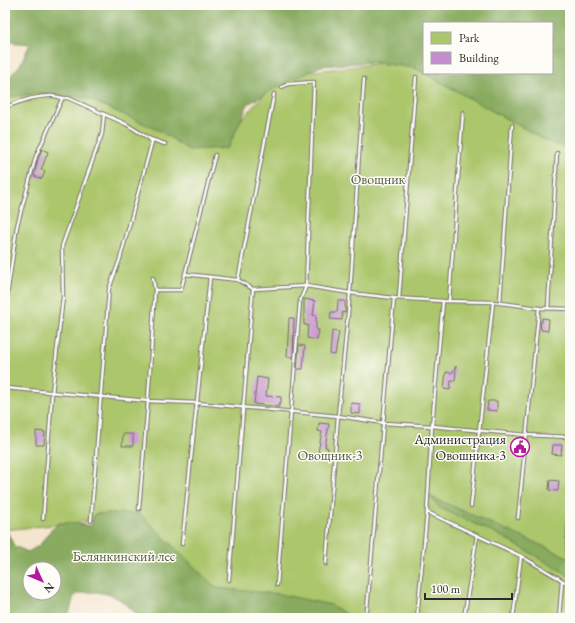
<svg xmlns="http://www.w3.org/2000/svg" width="575" height="623" font-family="'EB Garamond',serif">
<rect width="100%" height="100%" fill="#fdfcf7"/>
<filter id="ink" filterUnits="userSpaceOnUse"><feTurbulence type="fractalNoise" baseFrequency=".025" numOctaves="2"/><feDisplacementMap in="SourceGraphic" scale="8" xChannelSelector="R" yChannelSelector="G"/><feConvolveMatrix kernelMatrix="1 2 1 2 8 2 1 2 1" color-interpolation-filters="sRGB"/></filter>
<filter id="wash" filterUnits="userSpaceOnUse"><feTurbulence type="fractalNoise" baseFrequency=".012" numOctaves="4" result="noise"/><feDisplacementMap in="SourceGraphic" scale="16" xChannelSelector="R" yChannelSelector="G"/><feGaussianBlur stdDeviation="0.9" result="paint"/><feColorMatrix in="noise" values="0 0 0 0 0 0 0 0 0 0 0 0 0 0 0 0 0 1.4 0 .05"/><feComposite in="paint" operator="in"/></filter>
<g filter="url(#wash)">
<rect width="100%" height="100%" fill="#f5e5ce"/>
<!-- green -->
<path fill="#acc66c" stroke="#6c784c" d="M424,58V73L570,134V618H309L201,592L128,517L5,530V79L105,98L220,143L282,75Z"/>
<!-- forest -->
<g fill="#89ab60" stroke="#5a6b46" fill-rule="evenodd">
<path d="M5,5H570V148L550,143L415,68L371,62L321,66L276,88L248,104L228,148L189,150L160,131L87,98L42,93L9,97L5,98V82L20,65L30,44L9,42L5,44ZM424,23H552V73H424Z"/>
<path d="M429,496L570,558V578L565,573L501,536L440,508Z"/>
<path d="M139,513L216,588L279,594L331,605L353,618H141C134,612 127,604 119,599C107,592 86,589 74,596L68,618H5V527L14,546L28,552L40,545L49,532L59,523H72L91,526L94,514ZM30,569H54V593H30Z"/>
</g>
<g id="blocks">
<!-- building -->
<g fill="#c48ecc">
<path d="M42,149L48,152L41,170L45,171L42,179L34,176L38,159Z"/>
<path d="M304,299L315,301L313,315L316,316V330H319L317,340L307,338L308,325H304Z"/>
<path d="M338,301H345V313L342,312V320L330,319L331,312H337Z"/>
<path d="M289,318H294L293,357H287Z"/>
<path d="M542,318L549,319L548,331L541,330L540,322H542Z"/>
<path d="M332,331L339,332L335,355L330,354Z"/>
<path d="M299,345L305,346L303,369H297Z"/>
<path d="M456,366L455,381H451L450,390L444,389L446,372L452,373Z"/>
<path d="M257,377L268,379L266,396L281,397V403H279V407L254,404Z"/>
<path d="M488,401H497V411L487,410Z"/>
<path d="M351,403L360,404V414L351,413Z"/>
<path d="M319,423L329,424L325,447L328,448L327,453L318,452L322,432L318,431Z"/>
<path d="M36,431L45,432L44,445H36Z"/>
<path d="M123,434H133V446H122Z"/>
<path d="M553,445H562L561,455L552,454Z"/>
<path d="M550,480L559,481L558,491L549,490Z"/>
</g>
</g>
</g>
<g filter="url(#ink)">
<use href="#blocks" fill-opacity="0" stroke="#726c64" stroke-width="1"/>
<g fill="none" stroke-linecap="round" stroke-linejoin="round">
<defs>
<g id="lane">
<path d="M282,87L288,84L314,82L306,286L350,293L394,298L443,301L493,302L539,308L570,309"/>
<path d="M5,107C20,102 34,96 49,96C57,95 60,99 68,98L126,124L150,139L165,144"/>
<path d="M185,274L238,280L253,289L306,286L300,301L277,585"/>
<path d="M238,280L274,94"/>
<path d="M155,290H181L215,155"/>
<path d="M399,298L416,77"/>
<path d="M443,301L432,426L427,512L521,556L570,585"/>
<path d="M449,301L463,112"/>
<path d="M500,303L512,125"/>
<path d="M548,308L557,153"/>
<path d="M5,310L17,226L36,156L62,99"/>
<path d="M5,388L148,401L197,403L338,416L384,423L432,426L526,435L570,437"/>
<path d="M570,499L567,547L568,554H570"/>
<path d="M471,506L493,302"/>
<path d="M139,509L148,401L155,290L153,278"/>
<path d="M518,518L539,308"/>
<path d="M43,519L52,393L63,297L62,246L102,134L104,114"/>
<path d="M91,521L109,289L120,259L152,142L150,139"/>
<path d="M182,544L210,277"/>
<path d="M326,564L338,416L350,293L364,79"/>
<path d="M229,580L253,289"/>
<path d="M367,610L394,298"/>
<path d="M417,618L427,512"/>
<path d="M464,618L477,535"/>
<path d="M513,618L521,556"/>
<path d="M559,618L562,581"/>
</g>
</defs>
<!-- lane casing -->
<use href="#lane" stroke="#726c64" stroke-width="4.5"/>
<!-- lane -->
<use href="#lane" stroke="#fff" stroke-width="2.5"/>
</g>
</g>
<!-- icons -->
<defs>
<symbol id="civic-ring" viewBox="-11 -11 22 22"><circle r="9.5" fill="#fdfcf7" stroke="#b5179e" stroke-width="1.5"/><path d="M-.6-6.5H3V-4.5H.6V-3L4-1V1h2V6H-6V1h2V-1L-.6-3ZM-1.2 2.5V6h2.4V2.5Z" fill="#b5179e"/></symbol>
</defs>
<g fill-rule="evenodd">
<use href="#civic-ring" x="509" y="436" width="22" height="22"/>
</g>
<g text-anchor="middle" dominant-baseline="central" stroke-width="3" stroke-linejoin="round" paint-order="stroke">
<!-- park labels -->
<g font-size="14" fill="#525a3e" stroke="#fdfcf7">
<text x="378" y="179">Овощник</text>
<text x="330" y="455">Овощник-3</text>
<text x="124" y="556">Белянкинский лес</text>
</g>
<!-- poi labels -->
<g font-size="14" fill="#2b2b2b" stroke="#fdfcf7" text-anchor="end">
<text x="506" y="439">Администрация<tspan x="506" dy="16">Овошника-3</tspan></text>
</g>
</g>
<!-- margin -->
<rect width="575" height="623" fill="none" stroke="#fdfcf7" stroke-width="20"/>
<!-- legend -->
<rect x="423" y="22" width="130" height="52" fill="#fdfcf7" stroke="#a9a8a5"/>
<rect x="431" y="32" width="20" height="12" fill="#acc66c" stroke="#a9a8a5"/>
<text x="459" y="42" font-size="12" fill="#2b2b2b">Park</text>
<rect x="431" y="52" width="20" height="12" fill="#c48ecc" stroke="#a9a8a5"/>
<text x="459" y="62" font-size="12" fill="#2b2b2b">Building</text>
<!-- north arrow -->
<g transform="translate(42 581) rotate(134)"><circle r="19" fill="#fdfcf7" stroke="#a9a8a5"/>
<path d="M0-3L7 15L0 10L-7 15Z" fill="#b5179e"/>
<text y="-6" font-size="11" font-weight="bold" text-anchor="middle" fill="#2b2b2b">N</text>
</g>
<!-- scale -->
<path d="M425 593v6h87v-6" fill="none" stroke="#2b2b2b" stroke-width="2"/>
<text x="431" y="593" font-size="12" fill="#2b2b2b" stroke="#fdfcf7" stroke-width="3" paint-order="stroke">100 m</text>
</svg>
